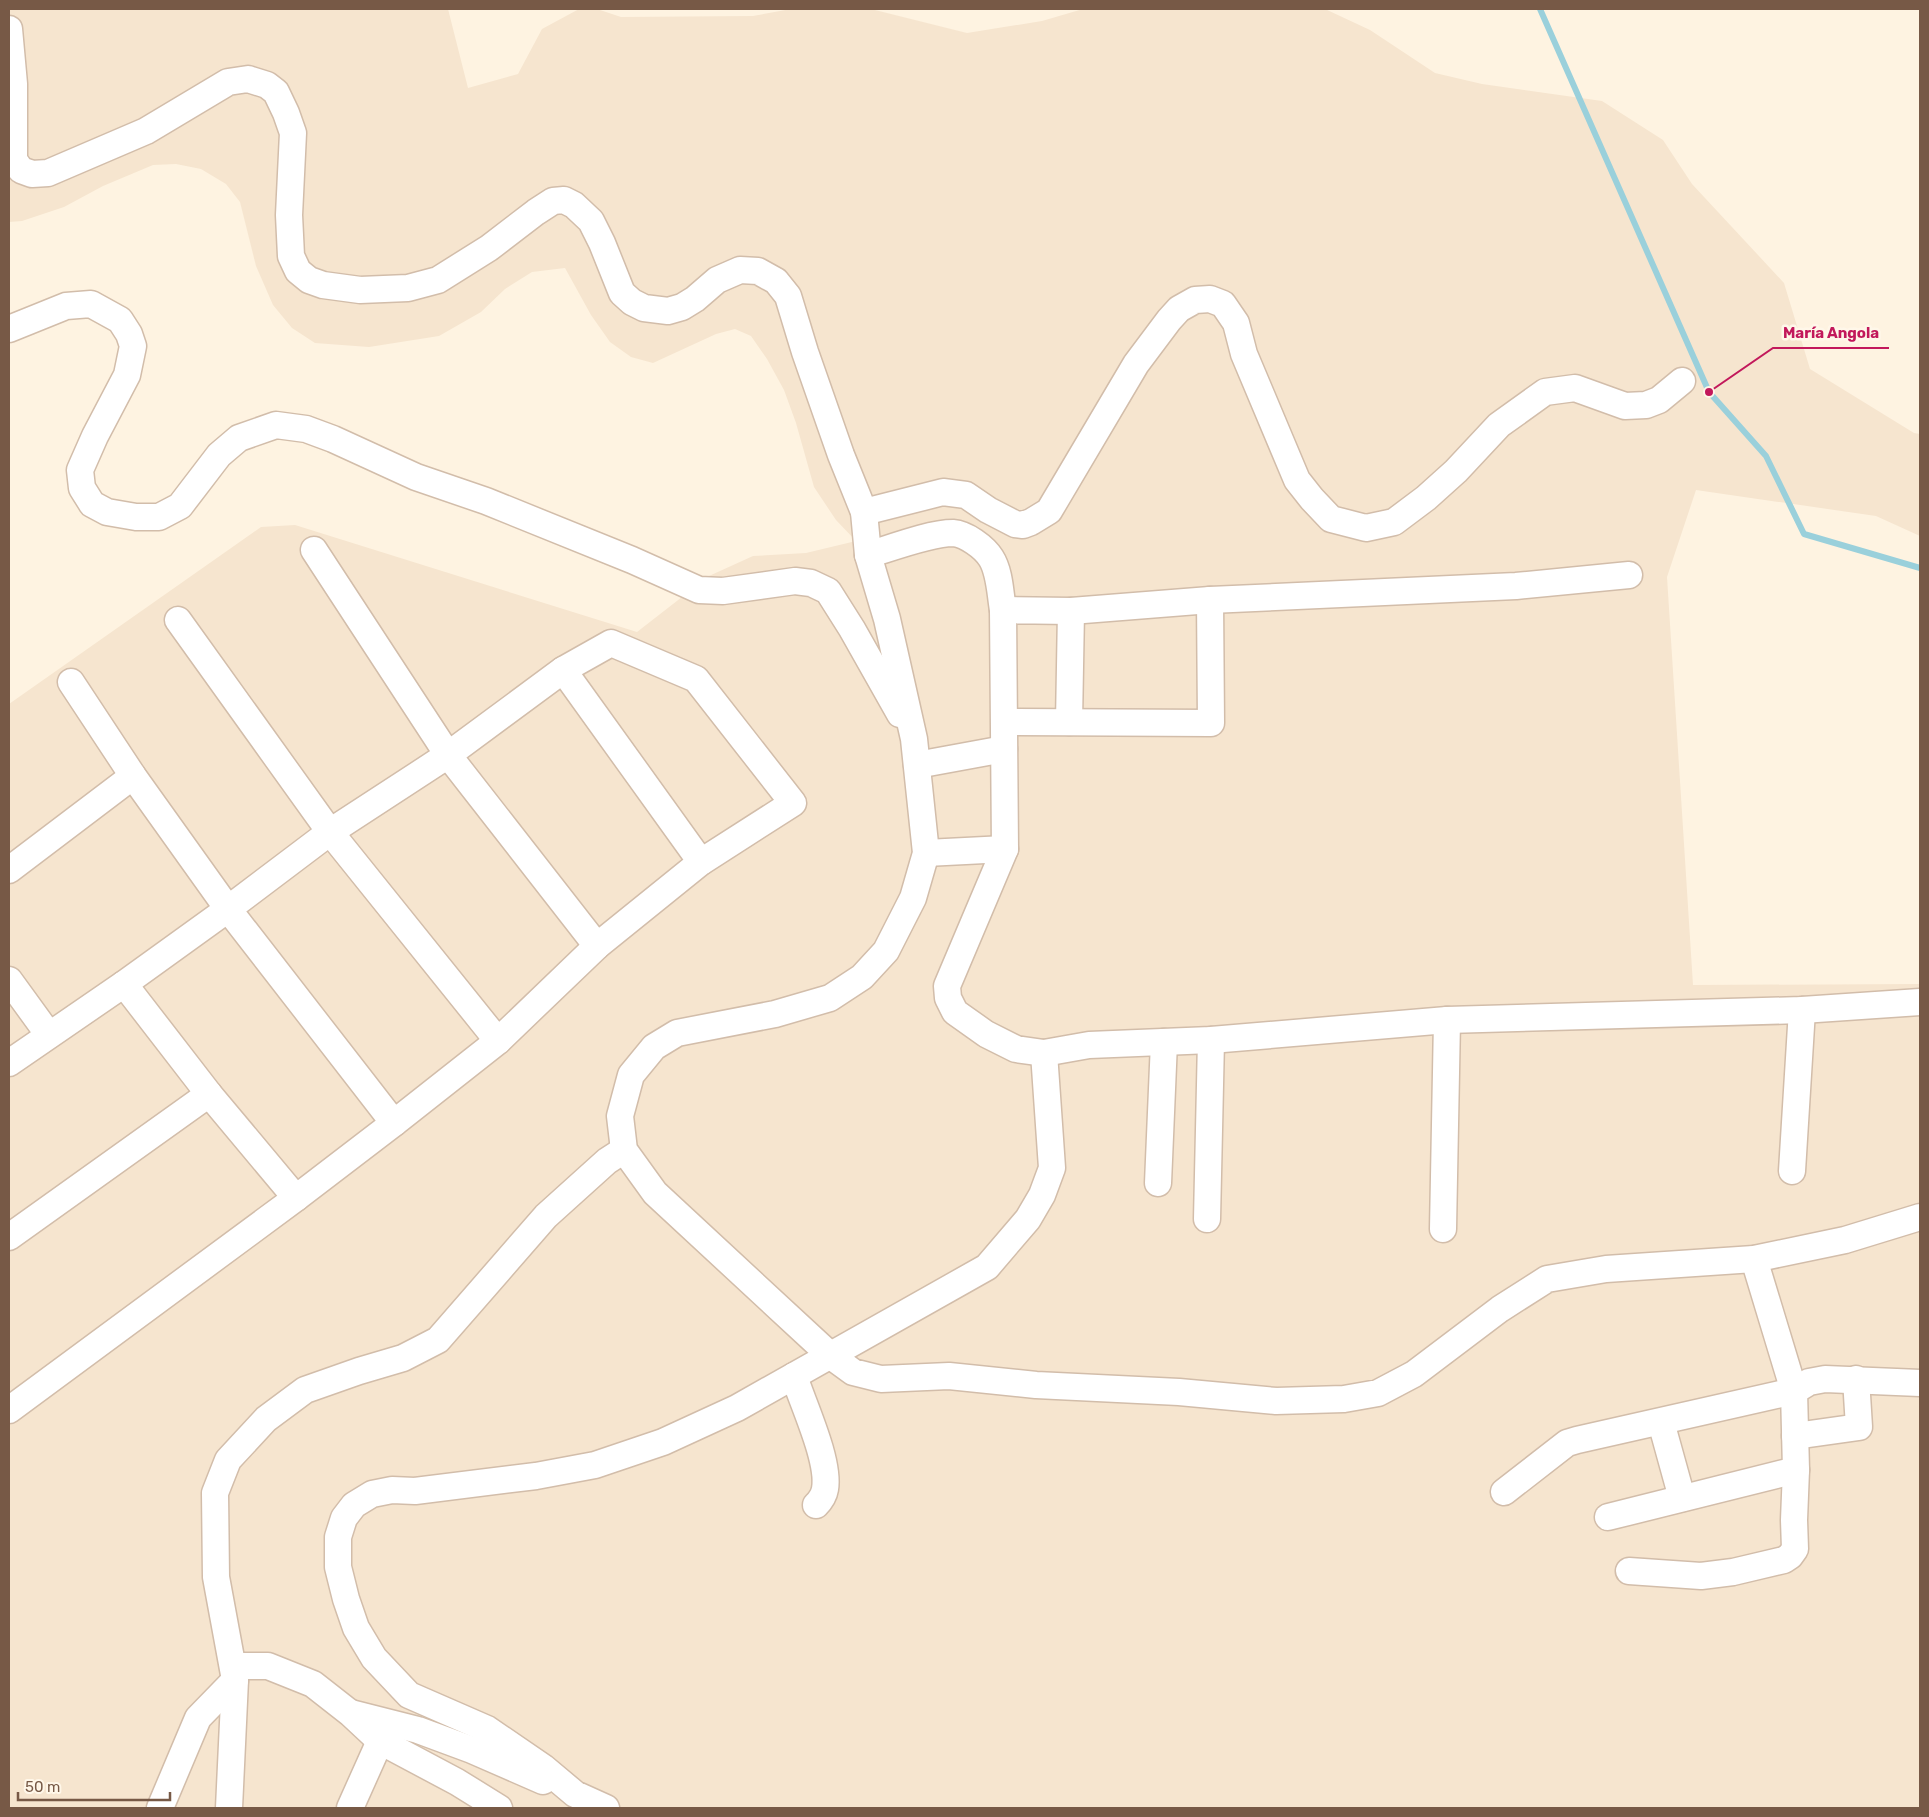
<svg xmlns="http://www.w3.org/2000/svg" width="1929" height="1817" font-family="Rubik,sans-serif">
<rect width="100%" height="100%" fill="#fef3e1"/>
<!-- residential -->
<path fill="#f6e5cf" d="M9,9H448L468,88L518,74L542,29L579,9H597L621,17L753,16L791,9H871L967,33L1042,21L1083,9H1325L1370,30L1435,73L1482,84L1602,101L1663,140L1692,184L1784,283L1810,369L1914,433L1920,434V536L1876,516L1696,490L1667,577L1693,985L1920,984V1808H9V704L261,527L295,525L637,632L709,576L753,556L806,553L856,541L836,520L814,487L796,423L784,390L767,359L751,336L735,329L716,334L653,363L631,357L610,342L591,315L565,268L532,272L505,289L481,312L439,336L369,347L315,343L292,328L273,305L256,266L240,202L226,184L201,169L176,164L153,165L103,186L64,207L22,221L9,222Z"/>
<g fill="none" stroke-linecap="round" stroke-linejoin="round">
<!-- stream -->
<path stroke="#9ad0db" stroke-width="6" d="M1540,9L1709,392L1766,456L1804,534L1920,568"/>
<defs>
<g id="minor">
<path d="M9,29L14,84V160L21,170L32,174L48,173L146,131L228,82L248,79L267,85L276,92L286,113L293,133L289,215L291,256L298,271L309,280L323,285L360,290L408,288L438,280L489,248L536,212L553,201L564,200L574,205L591,221L602,243L622,293L632,302L644,308L668,311L682,307L695,299L717,280L740,270L758,271L776,281L788,296L805,352L841,455L864,512L868,555L887,619L914,739L926,853L913,898L886,951L862,977L830,998L775,1014L677,1033L654,1047L631,1075L620,1116L624,1150L655,1193L805,1332L831,1356L853,1372L881,1379L949,1376L1036,1385L1179,1392L1276,1401L1344,1399L1378,1393L1414,1374L1500,1309L1547,1279L1606,1269L1754,1259L1845,1240L1920,1217"/>
<path d="M9,329L66,306L91,304L120,320L129,334L133,346L127,375L95,436L80,470L82,488L92,504L107,512L136,517H159L180,506L219,455L239,438L276,425L306,429L333,439L416,477L486,501L632,560L699,590L723,591L795,581L811,583L828,591L852,629L900,714"/>
<path d="M864,512L943,492L966,495L988,510L1015,524L1023,525L1031,522L1049,511L1136,364L1169,320L1179,309L1195,300L1210,299L1223,304L1236,323L1244,354L1297,480L1312,499L1331,519L1366,528L1394,522L1426,498L1456,471L1499,425L1545,392L1575,388L1625,406L1646,405L1659,400L1682,381"/>
<path d="M314,550L448,755L597,946"/>
<path d="M868,555C891,548 930,533 953,533C966,534 984,547 991,558C1000,572 1000,593 1003,610"/>
<path d="M1629,575L1516,586L1210,600L1071,611L1003,610L1005,849L947,986L948,998L955,1012L986,1034L1016,1049L1044,1053L1089,1045L1211,1040L1447,1020L1802,1010L1920,1002"/>
<path d="M178,620L330,832L498,1041"/>
<path d="M563,670L701,862"/>
<path d="M71,682L133,776L228,909L394,1123"/>
<path d="M1005,722L1211,723L1210,600"/>
<path d="M1069,722L1071,611"/>
<path d="M917,765L1004,749"/>
<path d="M926,853L1005,849"/>
<path d="M9,870L133,776"/>
<path d="M9,980L49,1035"/>
<path d="M124,984L209,1094L296,1198"/>
<path d="M9,1063L124,984L228,909L330,832L448,755L563,670L611,643L696,679L793,803L701,862L597,946L498,1041L394,1123L296,1198L9,1410"/>
<path d="M1792,1171L1802,1010"/>
<path d="M1158,1183L1164,1042"/>
<path d="M1207,1219L1211,1040"/>
<path d="M1443,1229L1447,1020"/>
<path d="M9,1237L209,1094"/>
<path d="M794,1376C803,1404 830,1461 825,1489C824,1495 820,1501 816,1505"/>
<path d="M1661,1422L1682,1498"/>
<path d="M1795,1436L1859,1427L1856,1379"/>
<path d="M1504,1492L1567,1443L1577,1440L1794,1391L1809,1382L1825,1379L1920,1383"/>
<path d="M1608,1517L1796,1470"/>
<path d="M1629,1571L1701,1576L1733,1572L1784,1560L1790,1556L1795,1549L1794,1520L1796,1470L1794,1391L1754,1259"/>
<path d="M233,1666H268L313,1684L350,1713L380,1741L457,1782L499,1808"/>
<path d="M351,1713L418,1730L472,1750L543,1781"/>
<path d="M160,1808L198,1718L235,1680"/>
<path d="M229,1808L235,1680L216,1577L215,1493L228,1460L266,1419L305,1390L359,1371L403,1358L438,1340L546,1216L607,1161L624,1150"/>
<path d="M350,1808L380,1741"/>
<path d="M606,1808L575,1794L544,1768L487,1729L409,1695L374,1658L356,1628L346,1599L338,1567V1537L344,1518L354,1505L372,1494L392,1490L415,1491L536,1476L595,1465L663,1442L737,1408L987,1267L1028,1219L1042,1195L1052,1168L1044,1053"/>
</g>
</defs>
<!-- minor casing -->
<use href="#minor" stroke="#d2bdaa" stroke-width="29"/>
<!-- minor -->
<use href="#minor" stroke="#fff" stroke-width="26"/>
</g>
<!-- callouts -->
<path fill="none" stroke="#c2185b" stroke-width="2" d="M1709 392L1773 348H1889"/>
<circle fill="#c2185b" stroke="#fff7e9" stroke-width="2" cx="1709" cy="392" r="5"/>
<g font-size="15" text-anchor="middle" font-weight="bold" fill="#c2185b" stroke="#fff7e9" stroke-width="5" stroke-linejoin="round" paint-order="stroke">
<text x="1831" y="338">María Angola</text>
</g>
<!-- border -->
<rect width="1929" height="1817" fill="none" stroke="#775946" stroke-width="20"/>
<!-- scale -->
<path d="M18 1792v8h152v-8" fill="none" stroke="#775946" stroke-width="2.5"/>
<text x="25" y="1792" font-size="15" fill="#775946" stroke="#fff7e9" stroke-width="4" paint-order="stroke">50 m</text>
</svg>
